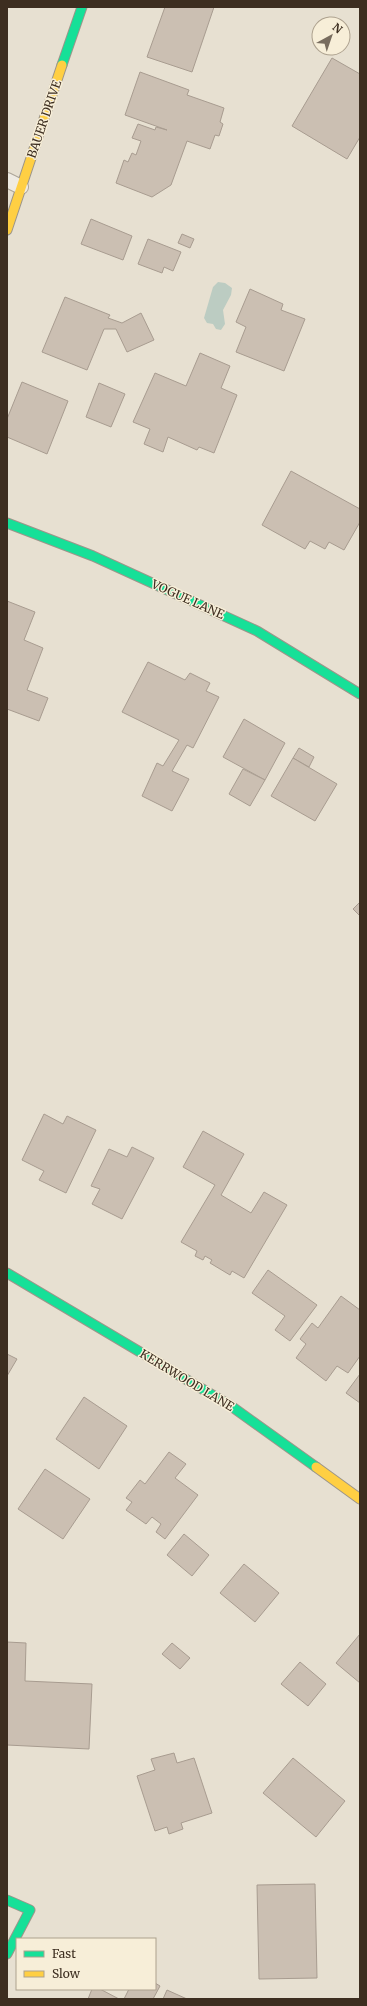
<svg xmlns="http://www.w3.org/2000/svg" width="367" height="2006" font-family="Merriweather,serif">
<rect width="100%" height="100%" fill="#e7e0d1"/>
<!-- water -->
<path fill="#bcccc2" d="M218,282L225,283L232,288L231,295L223,310L225,324L221,330L216,329L213,324L207,323L204,318L213,287Z"/>
<!-- building -->
<g fill="#cbbfb2" stroke="#a89c90">
<path d="M165,7H214L192,72L147,57Z"/>
<path d="M332,58L360,74V137L347,159L292,126Z"/>
<path d="M140,72L189,90L187,95L224,108L220,122L223,124L219,136L215,135L210,149L187,141L171,185L152,197L116,183L124,160L128,162L132,153L136,155L141,141L132,138L138,124L155,130L156,127L167,130L125,115Z"/>
<path d="M91,219L132,236L123,260L81,244Z"/>
<path d="M182,234L194,239L190,248L178,243Z"/>
<path d="M148,239L181,252L173,271L164,267L162,273L138,264Z"/>
<path d="M250,289L283,304L281,310L305,319L284,371L236,352L246,327L236,322Z"/>
<path d="M65,297L110,315L108,318L122,323L141,313L154,340L127,352L116,329H104L87,370L42,352Z"/>
<path d="M200,353L230,366L221,388L237,395L214,453L199,447L197,450L168,437L163,452L144,444L150,429L133,422L155,373L186,386Z"/>
<path d="M22,382L68,401L47,454L7,437V419Z"/>
<path d="M99,383L125,394L111,427L86,417Z"/>
<path d="M291,471L360,509V522L344,550L329,542L325,549L310,541L305,549L262,525Z"/>
<path d="M7,601L35,612L24,640L43,648L27,690L48,698L39,721L7,709Z"/>
<path d="M148,662L185,680L190,673L210,683L206,691L219,697L193,748L187,745L172,771L189,779L172,811L142,796L157,763L163,766L179,740L122,712Z"/>
<path d="M244,719L285,743L265,780L223,757Z"/>
<path d="M299,748L314,757L309,767L293,758Z"/>
<path d="M293,758L337,784L315,821L271,796Z"/>
<path d="M243,769L265,780L250,806L229,794Z"/>
<path d="M359,903L360,904V916L353,909Z"/>
<path d="M44,1114L63,1124L67,1116L96,1130L66,1193L39,1180L44,1171L22,1160Z"/>
<path d="M203,1131L244,1154L221,1195L251,1213L264,1192L287,1205L244,1278L232,1271L230,1275L210,1263L212,1260L205,1256L203,1260L195,1256L197,1251L181,1242L215,1185L183,1167Z"/>
<path d="M132,1147L154,1158L122,1219L92,1204L100,1189L91,1186L109,1149L127,1157Z"/>
<path d="M268,1270L317,1305L290,1341L275,1330L285,1316L252,1293Z"/>
<path d="M341,1296L360,1310V1356L348,1373L337,1366L326,1381L296,1358L306,1344L300,1339L312,1323L318,1328Z"/>
<path d="M7,1354L17,1359L7,1376Z"/>
<path d="M360,1374V1403L346,1393Z"/>
<path d="M84,1397L127,1426L99,1469L56,1439Z"/>
<path d="M169,1452L186,1464L175,1478L198,1495L165,1539L156,1532L161,1524L152,1517L146,1524L126,1510L132,1502L126,1498L140,1480L145,1484Z"/>
<path d="M45,1469L90,1499L63,1539L18,1509Z"/>
<path d="M184,1534L209,1555L192,1576L167,1555Z"/>
<path d="M244,1564L279,1593L255,1622L220,1593Z"/>
<path d="M360,1634V1683L336,1663Z"/>
<path d="M7,1642L26,1643L25,1681L92,1684L89,1749L7,1745Z"/>
<path d="M172,1643L190,1658L180,1669L162,1654Z"/>
<path d="M300,1662L326,1684L308,1706L281,1684Z"/>
<path d="M174,1753L177,1763L194,1758L212,1813L181,1823L183,1829L169,1834L167,1827L155,1831L137,1776L155,1770L151,1759Z"/>
<path d="M293,1758L345,1801L316,1837L263,1793Z"/>
<path d="M315,1884L317,1978L259,1979L257,1885Z"/>
<path d="M155,1983L160,1986L153,1999H124L129,1989H155Z"/>
<path d="M92,1989H100L119,1999H88Z"/>
<path d="M167,1990L187,1999H163Z"/>
</g>
<g fill="none" stroke-linecap="round" stroke-linejoin="round">
<defs>
<path id="lane" d="M7,180L21,187"/>
<g id="fast">
<path d="M62,65L82,7"/>
<path d="M7,523L93,556L257,631L360,694"/>
<path d="M7,1273L231,1406L316,1467"/>
<path d="M7,1900L30,1910L7,1954"/>
</g>
<g id="slow">
<path d="M7,230L62,65"/>
<path d="M316,1467L360,1499"/>
</g>
</defs>
<!-- lane casing -->
<use href="#lane" stroke="#ada599" stroke-width="16"/>
<!-- fast casing -->
<use href="#fast" stroke="#9c958a" stroke-width="11"/>
<!-- slow casing -->
<use href="#slow" stroke="#9c958a" stroke-width="11"/>
<!-- lane -->
<use href="#lane" stroke="#efebe3" stroke-width="14"/>
<!-- fast -->
<use href="#fast" stroke="#16e098" stroke-width="9"/>
<!-- slow -->
<use href="#slow" stroke="#ffcf43" stroke-width="9"/>
</g>
<g text-anchor="middle" dominant-baseline="central" stroke-width="3" stroke-linejoin="round" paint-order="stroke">
<!-- street labels -->
<g font-size="12" fill="#3d2e20" stroke="#f7eed8">
<text transform="translate(44 119) rotate(-71)">BAUER DRIVE</text>
<text transform="translate(188 599) rotate(24)">VOGUE LANE</text>
<text transform="translate(187 1380) rotate(31)">KERRWOOD LANE</text>
</g>
</g>
<!-- border -->
<rect width="367" height="2006" fill="none" stroke="#3d2e20" stroke-width="16"/>
<!-- legend -->
<rect x="16" y="1938" width="140" height="52" fill="#f7eed8" stroke="#ada18e"/>
<rect x="24" y="1951" width="20" height="6" fill="#16e098" stroke="#ada18e"/>
<text x="52" y="1958" font-size="12" fill="#3d2e20">Fast</text>
<rect x="24" y="1971" width="20" height="6" fill="#ffcf43" stroke="#ada18e"/>
<text x="52" y="1978" font-size="12" fill="#3d2e20">Slow</text>
<!-- north arrow -->
<g transform="translate(331 36) rotate(40)"><circle r="19" fill="#f7eed8" stroke="#ada18e"/>
<path d="M0-3L7 15L0 10L-7 15Z" fill="#786c5e"/>
<text y="-6" font-size="11" font-weight="bold" text-anchor="middle" fill="#3d2e20">N</text>
</g>
</svg>
